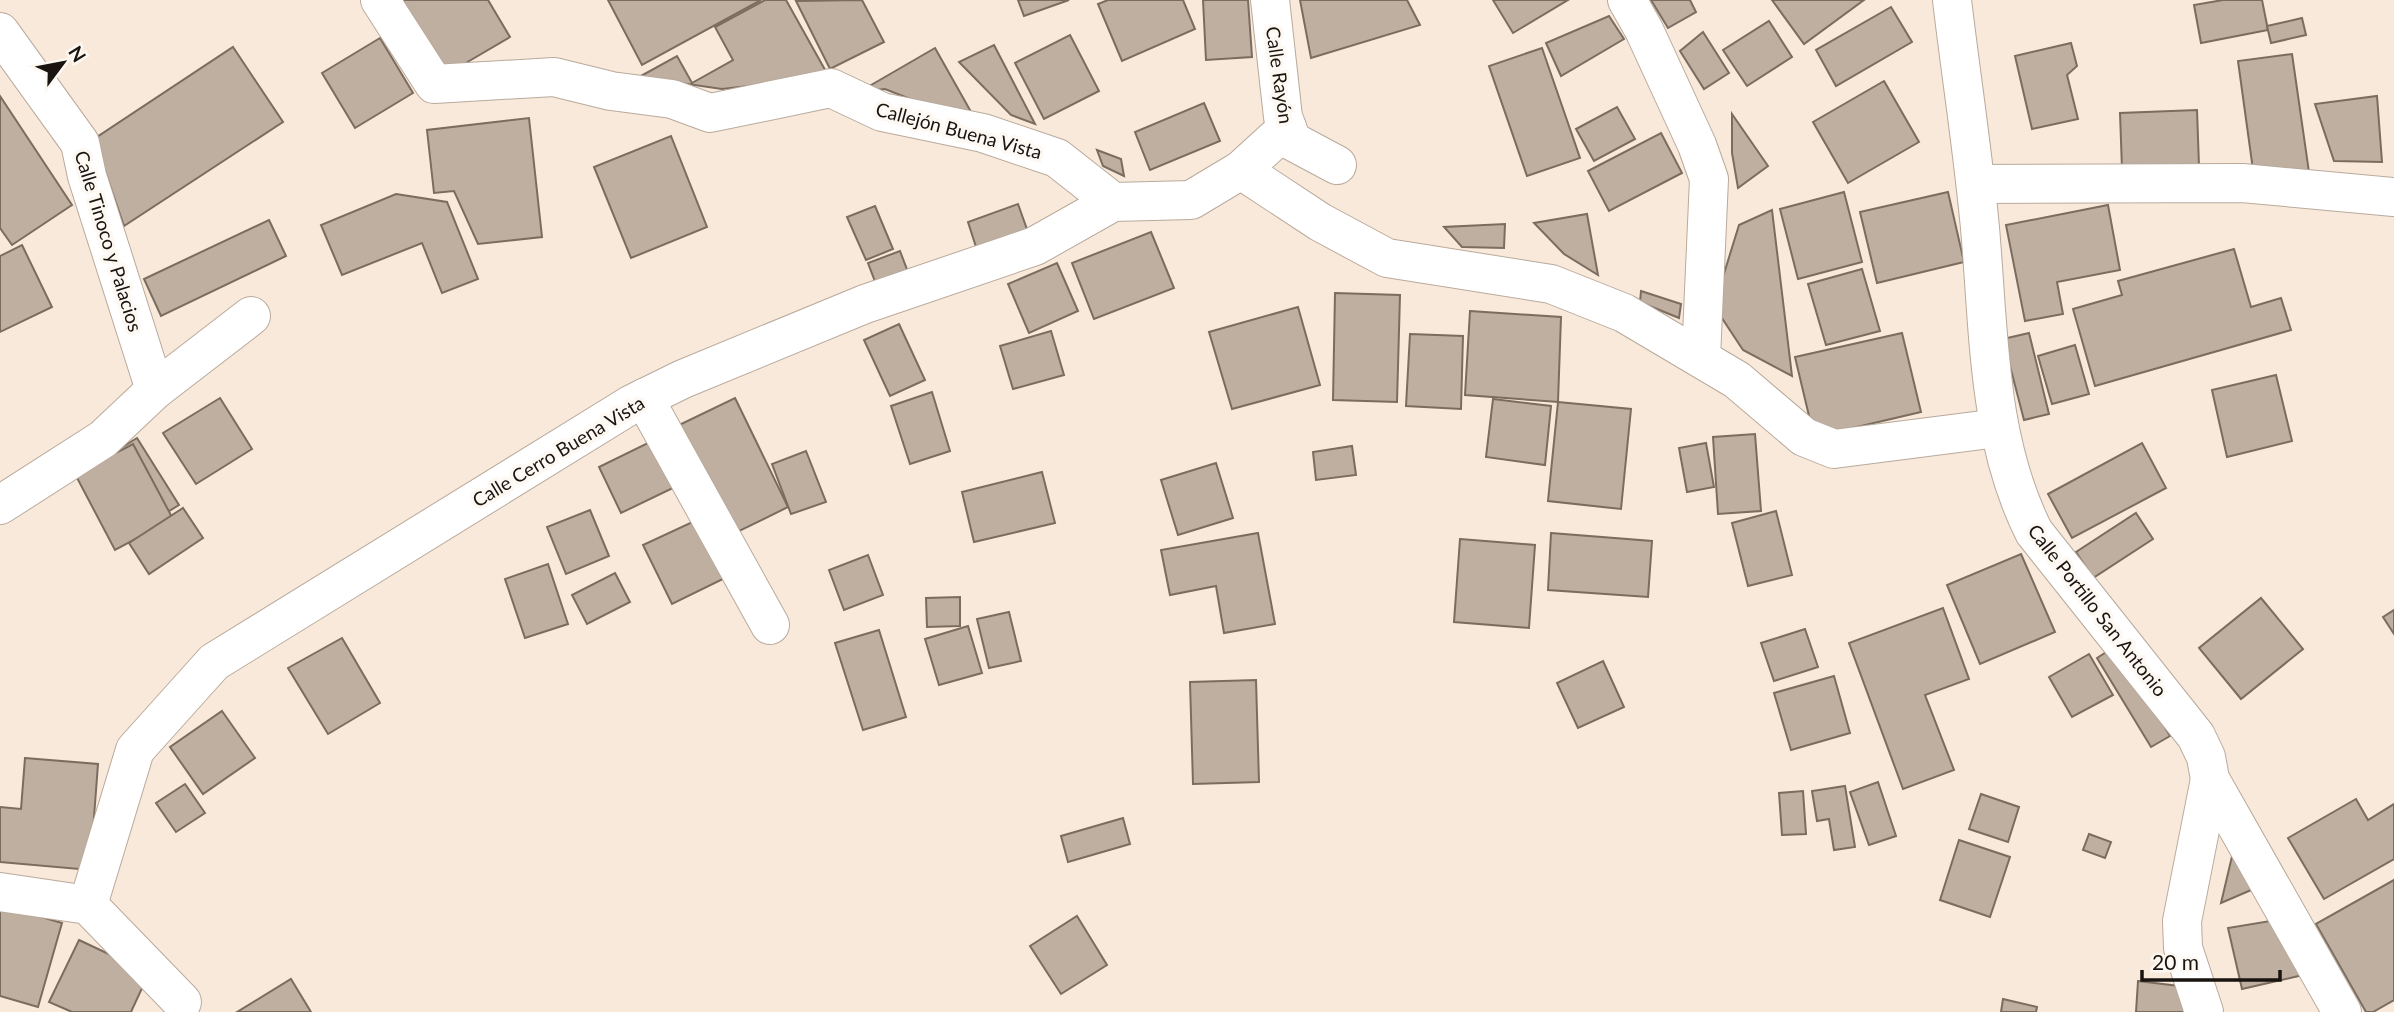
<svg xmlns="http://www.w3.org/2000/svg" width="2394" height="1012" font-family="Lato,sans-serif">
<rect width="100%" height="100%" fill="#f9e9da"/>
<!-- building -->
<g fill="#beafa1" stroke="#7a6c5f" stroke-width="2">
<path d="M402,0H488L510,37L447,74Z"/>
<path d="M608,0H761L642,65Z"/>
<path d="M765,0H786L829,77L722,89L639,77L677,56L692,83L733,60L715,27Z"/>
<path d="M862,0L884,42L830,69L796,1Z"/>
<path d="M1018,0H1069L1024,16Z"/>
<path d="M1108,0H1183L1195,29L1122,61L1098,4Z"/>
<path d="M1203,0H1248L1252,57L1206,60Z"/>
<path d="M1300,0H1407L1420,25L1311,58Z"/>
<path d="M1493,0H1568L1513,33Z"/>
<path d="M1651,0H1690L1696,12L1668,28Z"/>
<path d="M1772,0H1864L1804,44Z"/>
<path d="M2223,0H2262L2268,30L2201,43L2194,5Z"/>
<path d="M1891,7L1912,42L1836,86L1816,50Z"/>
<path d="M1609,16L1624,39L1561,76L1546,43Z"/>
<path d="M2302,18L2306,35L2271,43L2267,26Z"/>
<path d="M1769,21L1792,57L1747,86L1723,50Z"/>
<path d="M1703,32L1729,73L1704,89L1680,51Z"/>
<path d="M1070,35L1099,91L1044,119L1015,63Z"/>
<path d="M380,38L413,93L355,128L322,73Z"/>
<path d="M2071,43L2077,66L2067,75L2078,119L2032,129L2015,56Z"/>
<path d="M994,45L1035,124L1011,115L959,62Z"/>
<path d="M233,47L283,122L124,226L94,139Z"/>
<path d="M935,48L979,126L885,89L859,92Z"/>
<path d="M1542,48L1580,158L1527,176L1489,66Z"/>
<path d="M2292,54L2310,179L2253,170L2238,61Z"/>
<path d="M1884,81L1919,142L1848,183L1813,122Z"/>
<path d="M0,96L72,205L12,245L0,228Z"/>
<path d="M2377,96L2382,162L2334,161L2315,104Z"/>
<path d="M1204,103L1220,141L1150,170L1135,132Z"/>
<path d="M1617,107L1635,139L1594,161L1576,129Z"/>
<path d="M2197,110L2199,166L2122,169L2120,113Z"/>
<path d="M1732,114L1768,166L1738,188L1732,153Z"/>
<path d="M529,118L542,237L478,244L454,191L434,193L427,130Z"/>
<path d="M1661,133L1682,173L1609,211L1588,171Z"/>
<path d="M671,136L707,227L631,258L594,167Z"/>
<path d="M1097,150L1121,159L1124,176L1103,166Z"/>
<path d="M1844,192L1862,262L1798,279L1780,209Z"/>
<path d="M1948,192L1964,262L1877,283L1860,212Z"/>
<path d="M396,194L447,202L478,279L442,293L422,243L342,275L321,225Z"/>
<path d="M1018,204L1029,235L978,253L968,222Z"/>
<path d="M2108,205L2120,270L2057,282L2063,314L2025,321L2006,225Z"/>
<path d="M875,206L893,249L866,260L847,217Z"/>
<path d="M1772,210L1792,376L1743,350L1714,306L1739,225Z"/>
<path d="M1587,214L1598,275L1564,254L1534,223Z"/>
<path d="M269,220L286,256L161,316L144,279Z"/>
<path d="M1505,224L1504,248L1462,247L1444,227Z"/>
<path d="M1151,232L1174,288L1094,319L1072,263Z"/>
<path d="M22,245L52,307L0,332V256Z"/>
<path d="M2234,249L2251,307L2281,298L2291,330L2095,386L2073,309L2122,295L2118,281Z"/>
<path d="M900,251L911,280L879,292L868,263Z"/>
<path d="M1057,263L1078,311L1029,333L1008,284Z"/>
<path d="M1862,269L1880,331L1826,345L1808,284Z"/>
<path d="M1641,291L1681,304L1679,318L1640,302Z"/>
<path d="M1335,293L1400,295L1397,402L1333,400Z"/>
<path d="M1298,307L1320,385L1232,409L1209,332Z"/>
<path d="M1470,311L1561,317L1558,402L1465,395Z"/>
<path d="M899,324L925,380L890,396L864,340Z"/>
<path d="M1051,331L1064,375L1013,389L1000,346Z"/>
<path d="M1902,333L1921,412L1814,437L1795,357Z"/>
<path d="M2029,333L2049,414L2024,420L2003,339Z"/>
<path d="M1410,334L1463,336L1461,409L1406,406Z"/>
<path d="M2075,345L2089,394L2052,404L2038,356Z"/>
<path d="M2276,375L2292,441L2227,457L2212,390Z"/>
<path d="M932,392L950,451L910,464L891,406Z"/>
<path d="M220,398L252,449L196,484L163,433Z"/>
<path d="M735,398L788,507L729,536L675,427Z"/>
<path d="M1493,399L1551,406L1545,465L1486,457Z"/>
<path d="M1558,402L1631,409L1621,509L1548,501Z"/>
<path d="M1755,434L1761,511L1718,514L1713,437Z"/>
<path d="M137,438L179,505L120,541L78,474Z"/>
<path d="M654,440L677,486L621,513L599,467Z"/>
<path d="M1706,443L1714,487L1687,492L1679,448Z"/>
<path d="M2142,443L2166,488L2072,538L2048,494Z"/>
<path d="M133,444L173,519L115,550L75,474Z"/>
<path d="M1352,446L1356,475L1316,480L1313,452Z"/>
<path d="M806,451L826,502L791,514L772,464Z"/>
<path d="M1216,463L1233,518L1178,535L1161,480Z"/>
<path d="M1042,472L1055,523L974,542L962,492Z"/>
<path d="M183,508L203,538L149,574L129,543Z"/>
<path d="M590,510L609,556L566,574L547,527Z"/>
<path d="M1776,511L1792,575L1748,586L1732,523Z"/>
<path d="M2136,513L2153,539L2093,578L2076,552Z"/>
<path d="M701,518L729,576L672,604L643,545Z"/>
<path d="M1258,533L1275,624L1224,633L1216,586L1170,595L1161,550Z"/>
<path d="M1551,533L1652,541L1648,597L1548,590Z"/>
<path d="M1460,539L1535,545L1529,628L1454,622Z"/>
<path d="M2021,554L2055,632L1980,664L1947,585Z"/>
<path d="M868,555L883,595L844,610L829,570Z"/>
<path d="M548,564L568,624L525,638L505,579Z"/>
<path d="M615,573L630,602L587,624L572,595Z"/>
<path d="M960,597V626L927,627L926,598Z"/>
<path d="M2261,598L2303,649L2241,699L2199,648Z"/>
<path d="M1943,608L1969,679L1925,695L1954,770L1903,789L1849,643Z"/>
<path d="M2394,610V634L2383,617Z"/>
<path d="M1009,612L1021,661L989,668L977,619Z"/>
<path d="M968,626L982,673L939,685L925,639Z"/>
<path d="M1805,629L1818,667L1774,681L1761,643Z"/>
<path d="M879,630L906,717L863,730L835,643Z"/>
<path d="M342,638L380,703L328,734L288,668Z"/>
<path d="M2116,646L2170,736L2151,747L2097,658Z"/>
<path d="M2089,654L2113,695L2072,717L2049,677Z"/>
<path d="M1603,661L1624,707L1578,728L1557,683Z"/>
<path d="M1834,676L1850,733L1791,750L1774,693Z"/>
<path d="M1256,680L1259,782L1193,784L1190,682Z"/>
<path d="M222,711L255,758L203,794L170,747Z"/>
<path d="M25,758L98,764L90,870L0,862V807L21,809Z"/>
<path d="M1878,782L1896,836L1869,845L1850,792Z"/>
<path d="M185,784L205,813L176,832L156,803Z"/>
<path d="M1845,786L1855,847L1834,850L1829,819L1817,821L1812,791Z"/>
<path d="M1803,791L1806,834L1782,835L1779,793Z"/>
<path d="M1981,794L2019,807L2008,842L1969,829Z"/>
<path d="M2356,799L2368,820L2394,804V859L2324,899L2288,838Z"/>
<path d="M1123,818L1130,844L1068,862L1061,836Z"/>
<path d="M2089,834L2111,842L2105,858L2083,850Z"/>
<path d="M1959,840L2010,857L1990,917L1940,900Z"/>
<path d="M2234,848L2265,884L2221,903Z"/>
<path d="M2394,880V1000L2373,1012H2366L2316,924Z"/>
<path d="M0,905L62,923L38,1007L0,996Z"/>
<path d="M1077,916L1107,965L1061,994L1030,946Z"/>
<path d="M2282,919L2303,975L2242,989L2228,928Z"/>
<path d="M79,940L149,973L131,1012H72L49,1002Z"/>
<path d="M291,979L311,1012H237Z"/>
<path d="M2138,981L2187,987L2185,1012H2136Z"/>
<path d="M2003,999L2037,1007L2036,1012H2001Z"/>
</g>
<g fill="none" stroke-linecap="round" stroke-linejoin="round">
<defs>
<g id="minor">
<path d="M380,0L434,84L554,77L611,91L672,99L710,113L831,88L882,112L983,133L1057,158L1113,202"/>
<path d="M1270,0L1283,117L1292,141L1337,165"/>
<path d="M1627,0L1644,30L1697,145L1709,179L1701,358"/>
<path d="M1952,0C1961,76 1973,152 1980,228C1989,330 1987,439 2034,532L2196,736L2206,757L2210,779L2342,1012"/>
<path d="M0,32L80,143L87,176L155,390"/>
<path d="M1241,170L1320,222L1387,258L1551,284L1624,313L1737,380L1804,437L1834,449L1998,428"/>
<path d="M1976,184L2242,183L2394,197"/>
<path d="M644,398L770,625"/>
<path d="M0,505L103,439L155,390L251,316"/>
<path d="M0,892L88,905L182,1002"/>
<path d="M88,905L135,750L214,662L632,404L683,379L865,304L1035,246L1113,202L1191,200L1241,170L1287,128"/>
<path d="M2204,1012L2183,948L2182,921L2210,779"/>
</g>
</defs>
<!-- minor casing -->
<use href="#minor" stroke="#b9aa9c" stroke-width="40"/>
<!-- minor -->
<use href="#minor" stroke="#fff" stroke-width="38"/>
</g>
<g text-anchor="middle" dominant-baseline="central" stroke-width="7" stroke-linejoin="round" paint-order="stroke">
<!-- street labels -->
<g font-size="19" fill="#19140f" stroke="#fef8f2">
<text transform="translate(1280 75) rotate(82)">Calle Rayón</text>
<text transform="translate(959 130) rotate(15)">Callejón Buena Vista</text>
<text transform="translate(109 241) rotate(73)">Calle Tinoco y Palacios</text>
<text transform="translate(558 451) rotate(-31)">Calle Cerro Buena Vista</text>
<text transform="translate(2098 610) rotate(52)">Calle Portillo San Antonio</text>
</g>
</g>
<!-- north arrow -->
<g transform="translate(63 63) rotate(58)" stroke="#fef8f2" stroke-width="5" paint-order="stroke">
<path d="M0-5L12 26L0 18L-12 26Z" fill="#19140f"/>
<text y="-10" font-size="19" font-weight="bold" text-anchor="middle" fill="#19140f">N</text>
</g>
<!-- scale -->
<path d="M2142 970v10h138v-10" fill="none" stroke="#19140f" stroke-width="3.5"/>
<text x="2152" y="970" font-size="21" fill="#19140f" stroke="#fef8f2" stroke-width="5" paint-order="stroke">20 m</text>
</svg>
